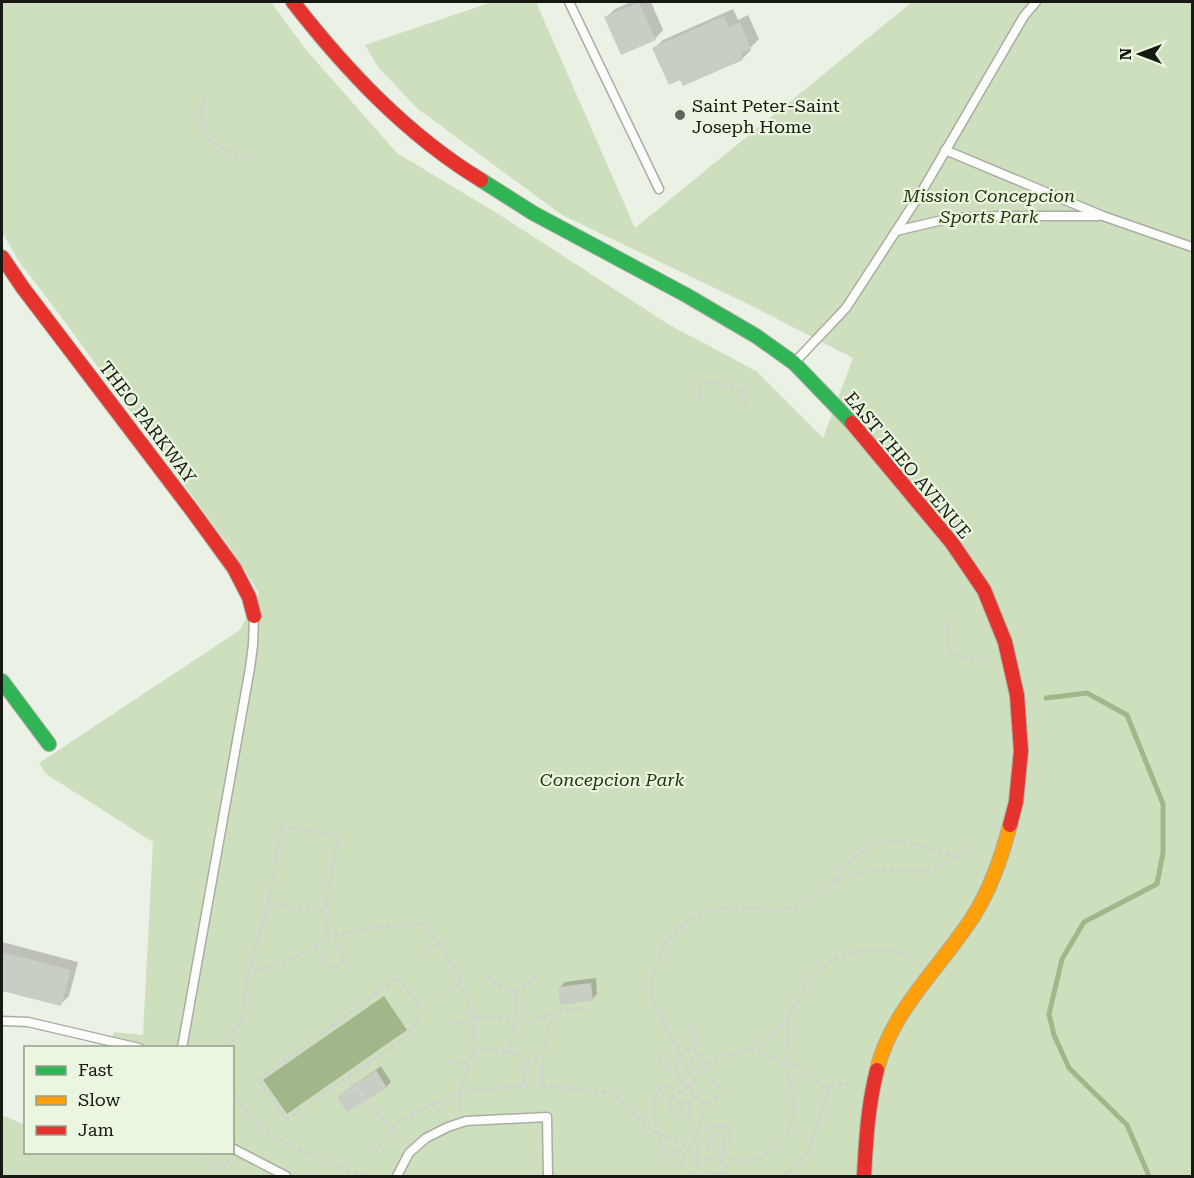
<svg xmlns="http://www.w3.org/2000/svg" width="1194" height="1178" font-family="'Roboto Serif',serif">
<rect width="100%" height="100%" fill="#ebf1e5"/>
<!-- green -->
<path fill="#cedfbd" d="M2,2H271L307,51L397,153L500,215L668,324L756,371L823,438L853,358L748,304L562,215L418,109L378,67L365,45L492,2H536L635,228L912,2H1192V1176H2V1115L25,1125L26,1152H232V1048L110,1047L114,1032L143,1035L153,842L46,774L39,763L240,630L259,593L234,553L62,318L18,260L2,232Z"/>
<!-- water -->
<path fill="#a1b689" d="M384,996L407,1030L287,1114L263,1080Z"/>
<!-- shadow -->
<g fill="#0003">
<path d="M631,2H651L663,30L655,39L606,17L615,9Z"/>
<path d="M733,9L738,20L748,15L759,39L750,48L751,50L743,58L684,84L654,48L663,40Z"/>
<path d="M2,942L78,962L69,996L61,1004L2,989Z"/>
<path d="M596,978L597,994L592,1000L559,988L565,982Z"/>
<path d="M381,1066L391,1082L386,1087L339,1097L344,1092Z"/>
</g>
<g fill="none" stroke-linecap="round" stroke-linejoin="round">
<!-- stream -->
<path stroke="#a1b689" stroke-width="5" d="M1046,698L1087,693L1127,715L1163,804V853L1157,884L1084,922L1062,959L1049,1014L1054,1035L1069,1068L1127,1125L1149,1176"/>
</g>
<!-- building -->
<g fill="#c9cec5">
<path d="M639,2L656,40L621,55L604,17Z"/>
<path d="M724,16L729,27L740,22L751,49L741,53L743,60L683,86L680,80L669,85L652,48Z"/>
<path d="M2,952L71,970L61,1006L2,991Z"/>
<path d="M591,983L593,1001L560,1005L558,987Z"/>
<path d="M376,1070L387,1088L347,1112L337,1097Z"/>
</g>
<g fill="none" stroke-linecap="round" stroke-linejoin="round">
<defs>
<g id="lane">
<path d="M569,2L659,189"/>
<path d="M945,150L1103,216L1192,247"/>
<path d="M896,231L951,218L1003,216H1098"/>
<path d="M794,363L846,308L922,191L1024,16L1036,2"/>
<path d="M2,1021L28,1022L139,1048"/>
<path d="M182,1048L250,668L253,645L254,616"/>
<path d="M232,1148L286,1176"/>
<path d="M397,1176L409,1153L426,1138L448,1127L466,1121L547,1117L548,1176"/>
</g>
<g id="fast">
<path d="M481,180L533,213L686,295L756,336L794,363L852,423"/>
<path d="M2,681L49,744"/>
</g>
<path id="slow" d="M877,1070C891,1010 942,966 974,915C991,888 1002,856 1010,825"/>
<g id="jam">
<path d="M293,2C346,70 407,135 481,180"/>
<path d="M2,257L23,288L191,509L234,568L249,597L254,616"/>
<path d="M852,423L952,543L984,590L1005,642L1017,695L1021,751L1016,802L1010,825"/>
<path d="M864,1176C866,1140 868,1105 877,1070"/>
</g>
</defs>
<!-- lane casing -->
<use href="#lane" stroke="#a9ada4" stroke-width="11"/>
<!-- fast casing -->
<use href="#fast" stroke="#a9ada4" stroke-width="16"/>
<!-- slow casing -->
<use href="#slow" stroke="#a9ada4" stroke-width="16"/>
<!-- jam casing -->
<use href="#jam" stroke="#a9ada4" stroke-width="16"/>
<!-- path -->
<g stroke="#d0d2cf" stroke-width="3" stroke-dasharray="4.5 3" stroke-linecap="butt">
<path d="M206,96L200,109L203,128L210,141L234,154L252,157"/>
<path d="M699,398L702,382C719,381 730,383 743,393L746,409"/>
<path d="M945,621L949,634L948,643L950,652L959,656L988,662"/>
<path d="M834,880C839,869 848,863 857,856C883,835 903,840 932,849C940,852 947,855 955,856"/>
<path d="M325,911L268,903L282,826L338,836L325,911L328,936"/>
<path d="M316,946L327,964L333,968L338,967L343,963C344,953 338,952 336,944C335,941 335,938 335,936"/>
<path d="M422,955L439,944"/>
<path d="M249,973L268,903"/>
<path d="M486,976L503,988L515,991V1021H531L557,1012"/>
<path d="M515,991L529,984L537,973"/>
<path d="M442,993L462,985"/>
<path d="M585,1008L558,1011C542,1031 543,1061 541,1085L610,1093C630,1101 634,1117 650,1129C659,1136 671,1137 681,1143C688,1147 691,1154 698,1159C708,1157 716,1159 725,1164C728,1176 714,1176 707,1172L706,1169L708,1165"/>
<path d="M787,1021L789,1027L786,1062L800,1067L809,1077L821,1085L830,1088"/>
<path d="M454,1022L473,1021"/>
<path d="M228,1048L241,1020L249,973L281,964L312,948L328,936L405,923C412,923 418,922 424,925C429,928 433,935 436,939C453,963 464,989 474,1017"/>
<path d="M693,1048L704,1059L707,1067"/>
<path d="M472,1051C486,1050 506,1049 518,1055C520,1056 525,1061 526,1062L524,1086"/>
<path d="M679,1055C691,1050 705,1045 693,1031L687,1029L685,1031L684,1034"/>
<path d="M668,1057L666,1055L662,1056L660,1059L662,1063L677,1073"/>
<path d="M448,1060L469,1065"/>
<path d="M526,1062L543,1058"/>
<path d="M695,1069L691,1074L687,1071C686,1064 691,1060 696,1055H700"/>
<path d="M348,1076L406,1037L419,1016L418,1003L398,978L258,1080L286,1119L348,1076L353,1085L392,1130"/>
<path d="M710,1082L717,1083L721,1089L718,1097C701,1108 698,1100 688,1086L712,1061L723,1056L752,1048L787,1021L797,1000L809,979L820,968L834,959L850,953L869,949L897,952L915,957"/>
<path d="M232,1091C252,1129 279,1141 316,1157C332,1164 348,1170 364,1176"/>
<path d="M672,1098L673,1088L670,1086C648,1087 654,1116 657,1130C660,1144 664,1167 682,1165L684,1158L681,1151L676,1150L674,1154"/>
<path d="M435,1103L441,1115"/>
<path d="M684,1110L682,1109L680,1104L683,1102H686L690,1105V1117L677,1118C670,1113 668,1107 672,1099L688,1086C684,1082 678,1077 677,1072C674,1063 682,1054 677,1046C668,1030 656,1015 653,997C646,957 682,913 722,908C746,904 771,914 794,907C803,905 812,900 819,894C826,888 832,881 841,878C857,873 877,869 895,870C904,871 913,873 922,871C934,869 945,863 956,857C962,853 968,848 975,845"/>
<path d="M461,1111L460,1093L473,1090L541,1085"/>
<path d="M706,1130C715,1125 722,1124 729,1131L731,1142L722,1156C753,1170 788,1148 793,1116C796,1099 789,1081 784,1065L767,1054L752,1049"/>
<path d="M199,1152L215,1168L221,1170L230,1160"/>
<path d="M375,1154C380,1146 385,1137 391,1130C409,1111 437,1103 460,1093L472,1054L474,1017L500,1018L515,1021L508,1053"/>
<path d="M718,1154C723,1148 727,1142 723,1134L718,1132L710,1135C706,1149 709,1151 722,1156"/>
<path d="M506,1176H530"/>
<path d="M695,1176L698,1159V1145L695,1139V1134L700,1127L704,1111V1103"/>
<path d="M783,1176C824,1153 811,1119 832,1085L851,1084"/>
</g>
<!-- lane -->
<use href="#lane" stroke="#fcfdfb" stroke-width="8"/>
<!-- fast -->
<use href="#fast" stroke="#30b455" stroke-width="14"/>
<!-- slow -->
<use href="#slow" stroke="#ff9f0a" stroke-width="14"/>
<!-- jam -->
<use href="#jam" stroke="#e5322d" stroke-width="14"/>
</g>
<!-- markers -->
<circle fill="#60655b" stroke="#ebf6e0" stroke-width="2" cx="680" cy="115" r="6"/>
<g text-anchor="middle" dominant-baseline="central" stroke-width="4.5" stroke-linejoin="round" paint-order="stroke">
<!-- poi labels -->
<g font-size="18" fill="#151911" stroke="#ebf6e0" text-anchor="start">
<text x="692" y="105">Saint Peter-Saint<tspan x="692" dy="21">Joseph Home</tspan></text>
</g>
<!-- park labels -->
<g font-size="18" font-style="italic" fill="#25370a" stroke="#ebf6e0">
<text x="989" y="195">Mission Concepcion<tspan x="989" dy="21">Sports Park</tspan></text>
<text x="612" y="779">Concepcion Park</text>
</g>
<!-- street labels -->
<g font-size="18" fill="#151911" stroke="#ebf6e0">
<text transform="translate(148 422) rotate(53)">THEO PARKWAY</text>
<text transform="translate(908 465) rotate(50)">EAST THEO AVENUE</text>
</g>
</g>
<!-- border -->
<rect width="1194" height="1178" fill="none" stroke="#151911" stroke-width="6"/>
<!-- legend -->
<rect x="24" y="1046" width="210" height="108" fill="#ebf6e0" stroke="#959e8d" stroke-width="1.5"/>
<rect x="36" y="1066" width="30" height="9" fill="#30b455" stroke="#959e8d" stroke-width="1.5"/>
<text x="78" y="1076" font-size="18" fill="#151911">Fast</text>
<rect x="36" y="1096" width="30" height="9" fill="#ff9f0a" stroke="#959e8d" stroke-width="1.5"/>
<text x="78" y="1106" font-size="18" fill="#151911">Slow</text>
<rect x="36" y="1126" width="30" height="9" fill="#e5322d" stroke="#959e8d" stroke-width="1.5"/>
<text x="78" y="1136" font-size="18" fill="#151911">Jam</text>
<!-- north arrow -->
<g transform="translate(1140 54) rotate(270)" stroke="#ebf6e0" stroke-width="4.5" paint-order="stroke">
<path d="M0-4.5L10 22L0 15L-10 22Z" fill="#151911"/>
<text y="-9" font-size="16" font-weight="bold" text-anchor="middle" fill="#151911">N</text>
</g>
</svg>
